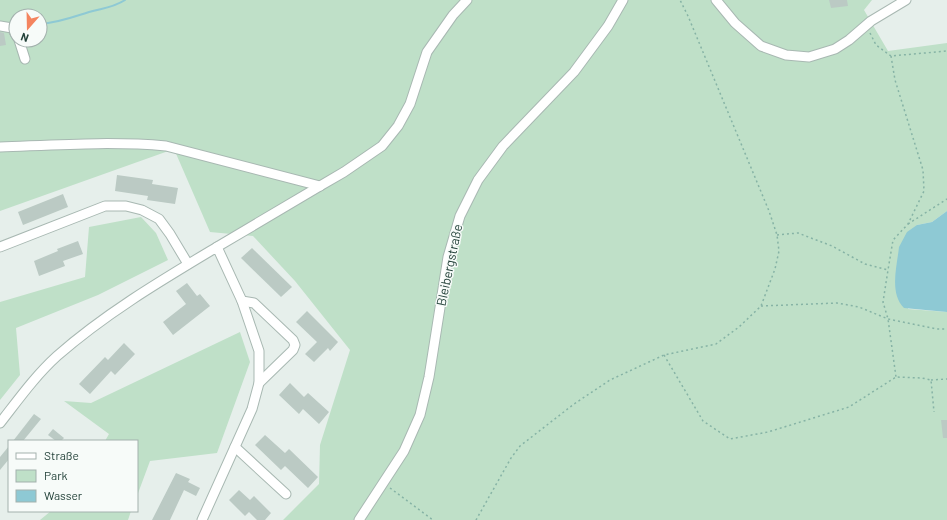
<svg xmlns="http://www.w3.org/2000/svg" width="947" height="520" font-family="Barlow,sans-serif">
<rect width="100%" height="100%" fill="#e6efeb"/>
<!-- green -->
<g fill="#bfe0c8" fill-rule="evenodd">
<path d="M0,0H872L864,10L888,51L947,43V211L932,222L917,225L908,309L947,312V520H283L319,484L320,445L350,350L295,281L253,236L210,232L174,149L0,211ZM16,16H40V40H16Z"/>
<path d="M141,217L156,233L168,260L98,295L16,328L20,375L0,400V302L85,277L89,227Z"/>
<path d="M240,332L250,362L217,453L150,461L137,496V441H105L109,434L64,401L91,403Z"/>
<path d="M51,511H131L128,520H40Z"/>
</g>
<!-- water -->
<path fill="#8ec9d4" d="M947,211V312L904,308C889,293 897,266 899,247L907,232L917,225L932,222Z"/>
<g fill="none" stroke-linecap="round" stroke-linejoin="round">
<!-- stream -->
<path stroke="#8ec9d4" stroke-width="2" d="M40,24C58,23 73,17 89,12C103,8 113,8 125,0"/>
</g>
<!-- building -->
<g fill="#bbcac4">
<path d="M829,0H847L848,6L831,8Z"/>
<path d="M0,32L4,33L6,45L0,46Z"/>
<path d="M117,175L153,180L152,184L178,188L175,204L147,200L148,196L115,191Z"/>
<path d="M63,194L68,207L23,225L18,212Z"/>
<path d="M78,241L83,254L63,261L65,266L39,276L34,261L58,251L57,249Z"/>
<path d="M252,248L292,287L281,297L241,258Z"/>
<path d="M187,283L197,296L200,294L210,306L173,335L163,322L186,304L176,291Z"/>
<path d="M307,311L338,342L330,351L328,348L314,362L305,354L317,342L296,322Z"/>
<path d="M124,343L135,354L115,375L111,371L90,394L79,384L105,357L108,360Z"/>
<path d="M290,383L304,397L308,393L329,412L319,424L303,409L299,414L279,395Z"/>
<path d="M34,414L41,419L23,441H13Z"/>
<path d="M941,420H947V438H943Z"/>
<path d="M53,429L64,438L61,441H56L48,435Z"/>
<path d="M265,435L285,453L289,449L318,477L308,488L285,466L281,470L255,445Z"/>
<path d="M9,446V459L0,470V457Z"/>
<path d="M176,473L190,479L188,482L200,488L196,496L184,490L170,520H152Z"/>
<path d="M239,490L250,500L254,496L271,513L265,520H257L249,512L245,516L229,500Z"/>
</g>
<g fill="none" stroke-linecap="round" stroke-linejoin="round">
<defs>
<g id="minor">
<path d="M716,0L735,23L761,46L786,55L809,57L835,49L849,40L871,21L906,0"/>
<path d="M0,26L12,28L16,35"/>
<path d="M19,40L25,59"/>
<path d="M0,147C55,145 111,141 166,146L320,186"/>
<path d="M0,247L105,206H126L142,210L159,219L170,234L188,264"/>
<path d="M217,247L320,186L344,172L382,146L398,126L410,104L427,52L453,15L467,0"/>
<path d="M242,301L254,303L293,340L295,345L293,350L259,383"/>
<path d="M0,423C18,400 35,376 57,356C106,313 162,280 217,247L242,301L259,351V383L252,409L202,520"/>
<path d="M235,447L286,494"/>
<path d="M359,520L404,451L420,415L429,377L448,257L460,216L478,180L503,146L574,72L608,26L623,0"/>
</g>
</defs>
<!-- minor casing -->
<use href="#minor" stroke="#a8b8b2" stroke-width="11"/>
<!-- path -->
<g stroke="#86b3a5" stroke-width="1.5" stroke-dasharray="2 3" stroke-linecap="butt">
<path d="M870,33L876,45L891,56L947,51"/>
<path d="M891,56L895,80L923,170L924,191L908,224L893,240L888,270L883,302L888,319L896,377"/>
<path d="M908,224L947,199"/>
<path d="M777,235L798,233L832,246L865,264L888,270"/>
<path d="M761,306L837,303L859,307L888,319L937,329H947"/>
<path d="M664,355L703,421L730,439L768,432L849,407L896,377L922,378L931,380L934,412"/>
<path d="M931,380L947,379"/>
<path d="M390,488L433,520"/>
<path d="M476,520L511,458L520,446L574,404L610,380L664,355L716,344L739,327L761,306L775,269L779,251L777,235L769,211L688,16L680,0"/>
</g>
<!-- minor -->
<use href="#minor" stroke="#fff" stroke-width="9"/>
</g>
<g text-anchor="middle" dominant-baseline="central" stroke-width="3" stroke-linejoin="round" paint-order="stroke">
<!-- street labels -->
<g font-size="13" fill="#24423a" stroke="#f7fbf9">
<text transform="translate(449 265) rotate(-78)">Bleibergstraße</text>
</g>
</g>
<!-- legend -->
<rect x="8" y="440" width="130" height="72" fill="#f7fbf9" stroke="#a3b1ad"/>
<rect x="16" y="453" width="20" height="6" fill="#ffffff" stroke="#a3b1ad"/>
<text x="44" y="460" font-size="12" fill="#24423a">Straße</text>
<rect x="16" y="470" width="20" height="12" fill="#bfe0c8" stroke="#a3b1ad"/>
<text x="44" y="480" font-size="12" fill="#24423a">Park</text>
<rect x="16" y="490" width="20" height="12" fill="#8ec9d4" stroke="#a3b1ad"/>
<text x="44" y="500" font-size="12" fill="#24423a">Wasser</text>
<!-- north arrow -->
<g transform="translate(28 28) rotate(200)"><circle r="19" fill="#f7fbf9" stroke="#a3b1ad"/>
<path d="M0-3L7 15L0 10L-7 15Z" fill="#f4845f"/>
<text y="-6" font-size="11" font-weight="bold" text-anchor="middle" fill="#24423a">N</text>
</g>
</svg>
